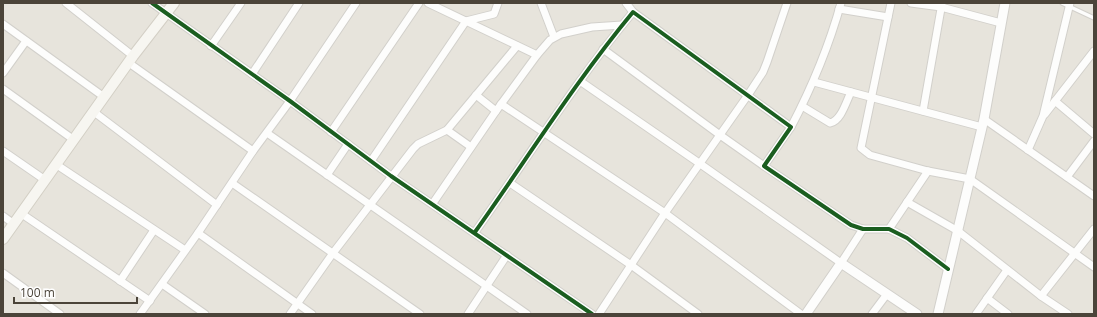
<svg xmlns="http://www.w3.org/2000/svg" width="1097" height="317" font-family="'Open Sans',sans-serif">
<rect width="100%" height="100%" fill="#f4f2ee"/>
<!-- residential -->
<rect fill="#e7e4dc" x="3" y="3" width="1091" height="311"/>
<g fill="none" stroke-linecap="round" stroke-linejoin="round">
<defs>
<path id="service" d="M1062,3L1094,18"/>
<g id="minor">
<path d="M66,3L133,56"/>
<path d="M152,3L290,101L391,176L592,314"/>
<path d="M428,3L537,55"/>
<path d="M541,3L554,37"/>
<path d="M626,3L633,12"/>
<path d="M891,3L861,148L870,155L928,171L970,179L1094,267"/>
<path d="M911,3L941,7L1001,23"/>
<path d="M839,9L888,17"/>
<path d="M3,24L104,97"/>
<path d="M211,46L241,3"/>
<path d="M603,49L720,135L764,166"/>
<path d="M129,63L253,151"/>
<path d="M3,73L26,41"/>
<path d="M252,74L299,3"/>
<path d="M580,81L699,163L841,263L863,229"/>
<path d="M814,82L982,127"/>
<path d="M3,89L74,140"/>
<path d="M476,95L496,111"/>
<path d="M1055,101L1094,134"/>
<path d="M501,104L665,213L801,314"/>
<path d="M802,106L830,123C841,121 846,102 851,92"/>
<path d="M923,111L942,3"/>
<path d="M94,112L217,205"/>
<path d="M1045,114L1094,51"/>
<path d="M984,119L1094,196"/>
<path d="M791,127C812,87 829,46 841,3"/>
<path d="M447,130L471,147"/>
<path d="M331,132L419,3"/>
<path d="M267,133L527,314"/>
<path d="M1028,150L1043,116L1070,3"/>
<path d="M3,151L45,180"/>
<path d="M371,161L466,21L494,14L498,3"/>
<path d="M57,165L185,250"/>
<path d="M327,175L348,144"/>
<path d="M1067,177L1094,141"/>
<path d="M232,183L420,314"/>
<path d="M510,183L631,265L698,314"/>
<path d="M907,202L958,231L1041,296L1068,314"/>
<path d="M433,203L496,111L537,55L550,40L561,34L592,27L622,25"/>
<path d="M22,214L150,301"/>
<path d="M3,216L14,224"/>
<path d="M889,229L928,171"/>
<path d="M475,232C527,159 575,82 633,12L791,127L764,166L851,225L863,229H889L907,238L948,269"/>
<path d="M198,233L312,314"/>
<path d="M3,273L60,314"/>
<path d="M120,281L154,230"/>
<path d="M162,284L205,314"/>
<path d="M1041,296L1094,229"/>
<path d="M987,298L1008,314"/>
<path d="M140,314L198,233L253,151L290,101L356,3"/>
<path d="M290,314L333,253L413,149L418,144L447,130L517,46"/>
<path d="M468,314L507,255"/>
<path d="M599,314L665,213L748,95L763,72L767,62L787,3"/>
<path d="M872,314L887,294"/>
<path d="M976,314L1007,270"/>
</g>
<g id="tertiary">
<path d="M806,314L841,263L917,314"/>
<path d="M938,314L984,119L1005,3"/>
</g>
<path id="secondary" d="M3,239L133,56L174,3"/>
</defs>
<!-- service casing -->
<use href="#service" stroke="#d2d0cb" stroke-width="5.5"/>
<!-- minor casing -->
<use href="#minor" stroke="#d2d0cb" stroke-width="9"/>
<!-- tertiary casing -->
<use href="#tertiary" stroke="#d2d0cb" stroke-width="11"/>
<!-- secondary casing -->
<use href="#secondary" stroke="#d3cfc5" stroke-width="12"/>
<!-- service -->
<use href="#service" stroke="#fdfdfc" stroke-width="3.5"/>
<!-- minor -->
<use href="#minor" stroke="#fdfdfc" stroke-width="7"/>
<!-- tertiary -->
<use href="#tertiary" stroke="#fdfdfc" stroke-width="9"/>
<!-- secondary -->
<use href="#secondary" stroke="#f7f6f1" stroke-width="10"/>
<defs>
<g id="cycleway">
<path d="M152,3L290,101L391,176L592,314"/>
<path d="M475,232C527,159 575,82 633,12L791,127L764,166L851,225L863,229H889L907,238L948,269"/>
</g>
</defs>
<!-- cycleway casing -->
<use href="#cycleway" stroke="#fff" stroke-width="6"/>
<!-- cycleway -->
<use href="#cycleway" stroke="#1b5e20" stroke-width="4"/>
</g>
<!-- border -->
<rect width="1097" height="317" fill="none" stroke="#4b4439" stroke-width="8"/>
<!-- scale -->
<path d="M14 297v6h123v-6" fill="none" stroke="#4b4439" stroke-width="2"/>
<text x="20" y="297" font-size="12" fill="#4b4439" stroke="#ffffff" stroke-width="3" paint-order="stroke">100 m</text>
</svg>
